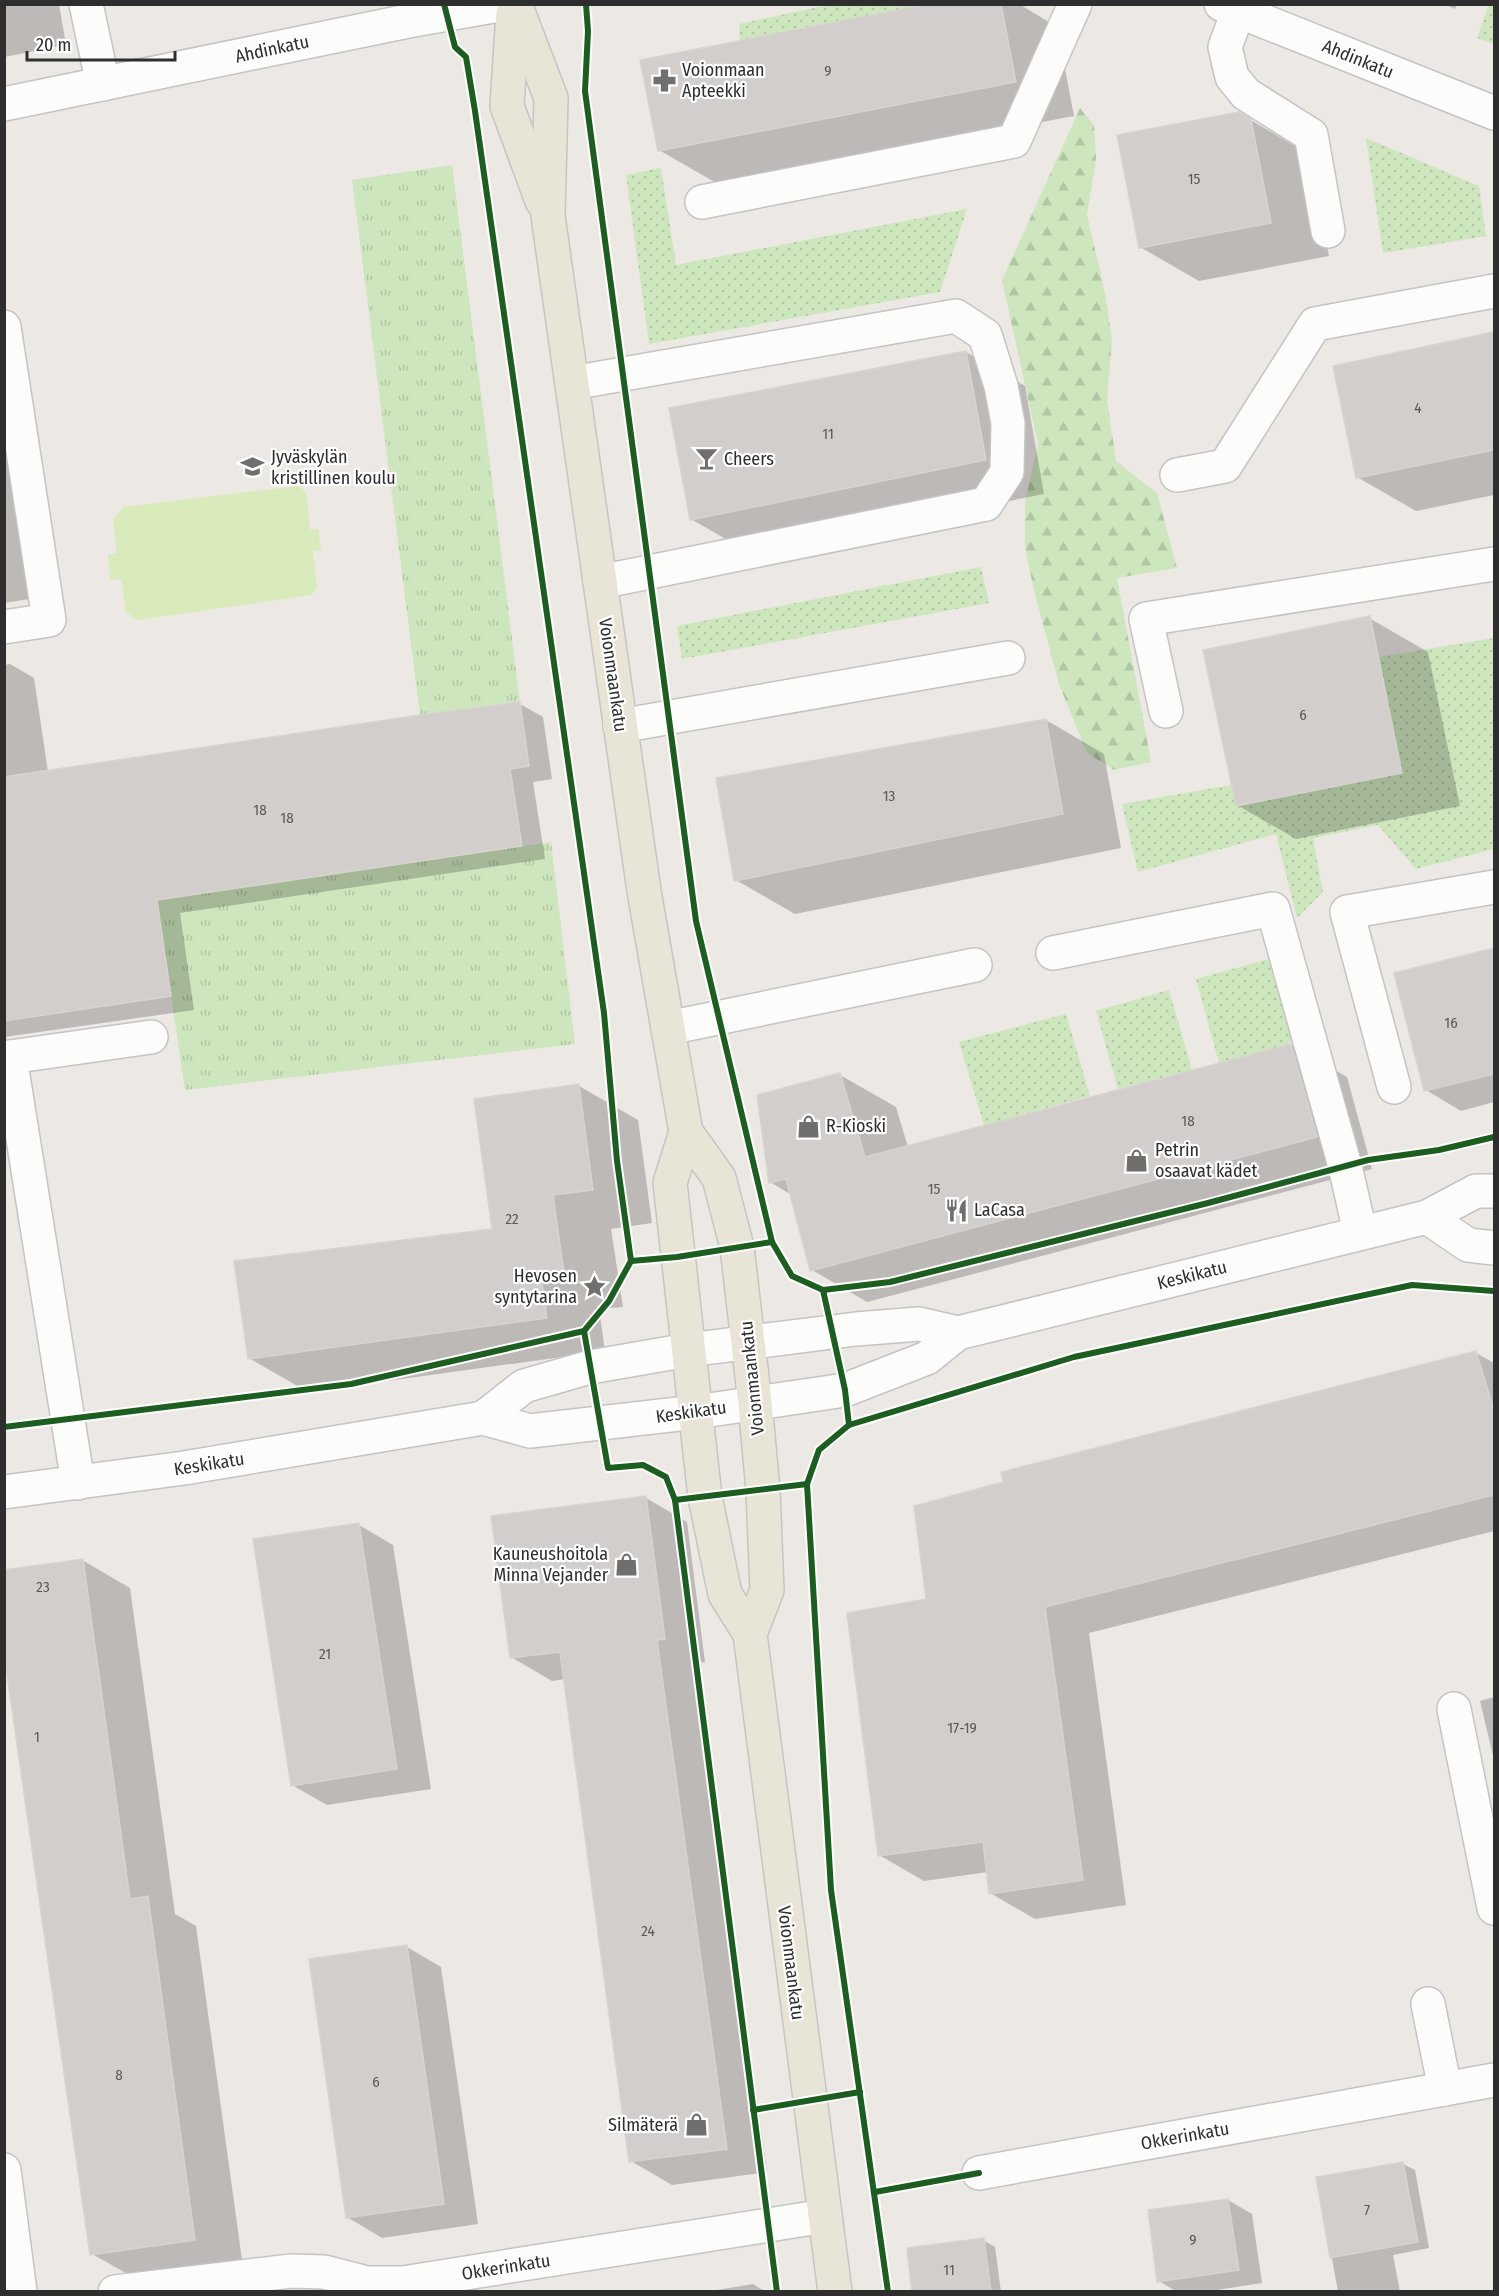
<svg xmlns="http://www.w3.org/2000/svg" width="1499" height="2296" font-family="'Fira Sans Condensed',sans-serif">
<defs>
<pattern id="grass-dots" width="8" height="8" patternUnits="userSpaceOnUse" patternTransform="scale(1.5)"><rect width="8" height="8" fill="#cee6be"/><path d="M2 2h.1M6 6h.1" fill="none" stroke="#b1c6a4" stroke-width="1.8" stroke-linecap="round"/></pattern>
<pattern id="forest-firs" width="22" height="20" patternUnits="userSpaceOnUse" patternTransform="scale(1.5)"><rect width="22" height="20" fill="#cee6be"/><path d="M5 1l3.5 6h-7zM16 11l3.5 6h-7z" fill="#b1c6a4"/></pattern>
<pattern id="park-tufts" width="24" height="20" patternUnits="userSpaceOnUse" patternTransform="scale(1.5)"><rect width="24" height="20" fill="#cee6be"/><path d="M3 7l-1-3M5 7V3M7 7l1-3M15 17l-1-3M17 17v-4M19 17l1-3" fill="none" stroke="#b1c6a4"/></pattern>
</defs>
<rect width="100%" height="100%" fill="#ece8e4"/>
<!-- grass -->
<g fill="url(#grass-dots)">
<path d="M1489,4L1494,5V44L1477,38Z"/>
<path d="M828,5H929L740,41L739,24Z"/>
<path d="M1366,138L1479,186L1486,236L1383,253Z"/>
<path d="M661,168L676,265L967,209L940,292L649,344L626,175Z"/>
<path d="M981,567L989,603L682,659L677,626Z"/>
<path d="M1494,638V849L1416,869L1378,825L1313,838L1323,892L1297,918L1276,834L1138,872L1122,804L1231,785L1236,806L1402,773L1379,657Z"/>
<path d="M1273,958L1296,1042L1219,1063L1196,979Z"/>
<path d="M1169,990L1192,1070L1118,1089L1096,1011Z"/>
<path d="M1066,1014L1090,1096L984,1125L959,1042Z"/>
</g>
<!-- forest -->
<path fill="url(#forest-firs)" d="M1080,108L1094,125L1096,160L1087,215L1105,293L1112,340L1107,400L1116,461L1157,493L1177,568L1117,578L1151,762L1114,770L1087,753L1059,684L1034,591L1025,547V502L1038,444L1002,280Z"/>
<!-- park -->
<g fill="url(#park-tufts)">
<path d="M452,165L520,702L420,715L352,180Z"/>
<path d="M551,842L575,1044L185,1090L157,900Z"/>
</g>
<!-- pitch -->
<path fill="#d9eabb" d="M298,486L306,492L310,530L318,529L321,550L313,551L317,588L311,595L137,620L126,612L121,579L110,580L108,554L117,553L113,520L123,507Z"/>
<!-- shadow -->
<g fill="#0003">
<path d="M4,4H59L66,45L4,57Z"/>
<path d="M937,4H1019L1057,27L1074,116L718,184L659,150Z"/>
<path d="M1445,4H1457L1455,9Z"/>
<path d="M1239,113L1310,155L1329,256L1199,281L1140,247Z"/>
<path d="M1490,334L1494,336V495L1416,511L1357,477Z"/>
<path d="M966,352L1025,386L1044,494L750,553L691,519Z"/>
<path d="M4,382L36,598L4,603Z"/>
<path d="M1369,618L1428,652L1460,806L1296,839L1237,805Z"/>
<path d="M10,664L34,678L48,772L520,704L543,717L552,779L533,782L545,859L180,913L194,1010L4,1037V665Z"/>
<path d="M1046,720L1104,754L1121,848L795,914L736,880Z"/>
<path d="M1494,949V1102L1461,1111L1426,1090L1396,974Z"/>
<path d="M1291,1045L1347,1077L1372,1169L867,1302L812,1270L790,1194L770,1182L840,1075L896,1107L908,1147Z"/>
<path d="M579,1086L638,1120L652,1223L611,1229L623,1307L599,1309L605,1351L308,1392L249,1358L494,1230Z"/>
<path d="M1476,1353L1494,1363V1531L1089,1633L1126,1905L1035,1919L990,1893L988,1872L924,1881L879,1855L928,1600Z"/>
<path d="M646,1498L687,1522L705,1662L698,1663L767,2172L672,2185L631,2161L565,1679L552,1681L511,1657Z"/>
<path d="M359,1525L393,1545L431,1789L327,1805L292,1785Z"/>
<path d="M82,1560L130,1588L175,1914L196,1926L243,2267L140,2281L92,2254Z"/>
<path d="M1494,1697V1760L1480,1701Z"/>
<path d="M407,1947L441,1967L478,2224L382,2238L347,2217Z"/>
<path d="M1403,2164L1415,2170L1429,2248L1393,2255L1400,2292H1338L1318,2179Z"/>
<path d="M1228,2200L1252,2214L1262,2283L1204,2292H1177L1159,2281Z"/>
<path d="M983,2240L995,2247L1001,2292H914Z"/>
<path d="M753,2284L766,2292H705Z"/>
</g>
<!-- building -->
<g fill="#d1cecb" stroke="#d7d4d0" stroke-width="1.5">
<path d="M929,4H1001L1016,82L658,151L640,60Z"/>
<path d="M1239,112L1251,119L1271,223L1139,248L1117,135Z"/>
<path d="M1494,332V450L1356,478L1333,366Z"/>
<path d="M966,351L986,460L690,520L669,408Z"/>
<path d="M1370,616L1402,773L1236,806L1203,650Z"/>
<path d="M520,702L529,766L510,769L522,846L157,900L171,996L4,1021V777L420,715Z"/>
<path d="M1046,719L1063,814L734,881L716,778Z"/>
<path d="M1494,948V1074L1424,1091L1394,973Z"/>
<path d="M1291,1044L1317,1137L810,1271L786,1179L769,1183L757,1095L840,1073L865,1157Z"/>
<path d="M579,1084L593,1190L553,1195L564,1273L541,1276L547,1318L248,1359L234,1261L492,1229L474,1099Z"/>
<path d="M1476,1351L1494,1410V1495L1045,1607L1083,1880L989,1894L983,1842L878,1856L847,1613L926,1599L914,1506L1003,1482L1001,1472Z"/>
<path d="M646,1496L665,1639L657,1640L727,2149L629,2162L560,1652L510,1658L491,1516Z"/>
<path d="M359,1523L397,1769L291,1786L253,1539Z"/>
<path d="M83,1559L130,1899L148,1896L195,2240L90,2255L4,1653V1570Z"/>
<path d="M407,1945L444,2204L346,2218L309,1959Z"/>
<path d="M1403,2162L1418,2242L1330,2258L1316,2177Z"/>
<path d="M1228,2199L1239,2270L1157,2282L1148,2210Z"/>
<path d="M984,2238L991,2292H912L907,2248Z"/>
</g>
<g fill="none" stroke-linecap="round" stroke-linejoin="round">
<defs>
<g id="minor">
<path d="M86,4L103,84"/>
<path d="M1221,4L1494,113"/>
<path d="M1238,12L1225,47L1232,77L1246,94L1311,135L1328,231"/>
<path d="M4,104L408,21L505,4"/>
<path d="M702,202L1014,141L1075,4"/>
<path d="M4,327L49,620L4,627"/>
<path d="M572,383L956,316L985,335L1001,386L1008,423L1007,472L986,504L600,582"/>
<path d="M1177,475L1225,466L1315,324L1494,291"/>
<path d="M1166,711L1146,619L1494,564"/>
<path d="M620,726L1008,658"/>
<path d="M1053,953L1273,909L1345,1166L1360,1232"/>
<path d="M668,1028L975,965"/>
<path d="M10,1057L151,1037"/>
<path d="M4,1058L10,1057L78,1483"/>
<path d="M1394,1087L1347,912L1494,887"/>
<path d="M1427,1217L1468,1245L1494,1248"/>
<path d="M483,1418L524,1386L590,1367L688,1350L856,1329L919,1324L958,1333L1427,1217L1476,1191H1494"/>
<path d="M4,1492L184,1468L483,1418L530,1431L696,1412L845,1390L927,1358L958,1333"/>
<path d="M1454,1709L1494,1908"/>
<path d="M1428,2004L1445,2089"/>
<path d="M4,2170L20,2292"/>
<path d="M979,2173L1494,2080"/>
<path d="M115,2292L291,2271L324,2272L367,2283H403L825,2216"/>
</g>
<g id="major">
<path d="M515,4L551,98L548,216L644,891L686,1132L719,1178L737,1247L755,1403L763,1490L767,1590L750,1634"/>
<path d="M513,13L507,106L542,201"/>
<path d="M686,1132L670,1183L705,1497L725,1594L750,1634L835,2292"/>
</g>
</defs>
<!-- minor casing -->
<use href="#minor" stroke="#c5c4c5" stroke-width="36"/>
<!-- major casing -->
<use href="#major" stroke="#c6c5c4" stroke-width="36"/>
<!-- minor -->
<use href="#minor" stroke="#fcfcfb" stroke-width="33"/>
<!-- major -->
<use href="#major" stroke="#e8e4d6" stroke-width="33"/>
<defs>
<g id="cycleway">
<path d="M586,4L588,31L585,91L696,921L772,1242L792,1276L823,1290L845,1390L849,1425L819,1450L807,1484L831,1890L888,2292"/>
<path d="M631,1261L677,1257L772,1242"/>
<path d="M823,1290L890,1282L1208,1203L1368,1160L1439,1150L1494,1137"/>
<path d="M584,1331L608,1468L643,1465L666,1477L675,1500L777,2292"/>
<path d="M849,1425L1074,1357L1412,1285L1494,1291"/>
<path d="M4,1427L351,1384L584,1331L609,1301L631,1261L617,1161L604,1013L475,111L466,57L455,47L444,4"/>
<path d="M675,1500L807,1484"/>
<path d="M753,2110L860,2092"/>
<path d="M875,2192L979,2173"/>
</g>
</defs>
<!-- cycleway casing -->
<use href="#cycleway" stroke="#fff" stroke-width="10"/>
<!-- cycleway -->
<use href="#cycleway" stroke="#1b5e20" stroke-width="6"/>
</g>
<!-- icons -->
<defs>
<symbol id="pharmacy-bare" viewBox="-9 -9 18 18"><path d="M-2-6h4v4h4v4h-4v4h-4v-4h-4v-4h4Z" fill="#706f6e" stroke="#fff" stroke-width="2.5" paint-order="stroke"/></symbol>
<symbol id="bar-bare" viewBox="-9 -9 18 18"><path d="M-6-5H6L.8 .8V4.5H3.5V6h-7V4.5H-.8V.8Z" fill="#706f6e" stroke="#fff" stroke-width="2.5" paint-order="stroke"/></symbol>
<symbol id="school-bare" viewBox="-9 -9 18 18"><path d="M0-5L7-2L0 1L-7-2ZM-4 1L0 2.5L4 1V4Q0 6-4 4Z" fill="#706f6e" stroke="#fff" stroke-width="2.5" paint-order="stroke"/></symbol>
<symbol id="shop-bare" viewBox="-9 -9 18 18"><path d="M-5-2.5h2.3a2.7 3.5 0 0 1 5.4 0H5L5.5 6h-11ZM-1.5-2.5h3a1.5 2.3 0 0 0-3 0Z" fill="#706f6e" stroke="#fff" stroke-width="2.5" paint-order="stroke"/></symbol>
<symbol id="restaurant-bare" viewBox="-9 -9 18 18"><path d="M-5-6h1v4h1v-4h1v4h1v-4h1v5L-1.5 .5V6h-2V.5L-5-1ZM5-6V6H3V1.5H1.5Q1.5-4 5-6Z" fill="#706f6e" stroke="#fff" stroke-width="2.5" paint-order="stroke"/></symbol>
<symbol id="sight-bare" viewBox="-9 -9 18 18"><path d="M0-6L1.8-2.2L6-1.7L2.9 1.2L3.7 5.4L0 3.3L-3.7 5.4L-2.9 1.2L-6-1.7L-1.8-2.2Z" fill="#706f6e" stroke="#fff" stroke-width="2.5" paint-order="stroke"/></symbol>
</defs>
<g fill-rule="evenodd">
<use href="#pharmacy-bare" x="648" y="64" width="33" height="33"/>
<use href="#bar-bare" x="690" y="442" width="33" height="33"/>
<use href="#school-bare" x="236" y="450" width="33" height="33"/>
<use href="#shop-bare" x="792" y="1110" width="33" height="33"/>
<use href="#shop-bare" x="1120" y="1144" width="33" height="33"/>
<use href="#restaurant-bare" x="940" y="1194" width="33" height="33"/>
<use href="#sight-bare" x="578" y="1270" width="33" height="33"/>
<use href="#shop-bare" x="610" y="1548" width="33" height="33"/>
<use href="#shop-bare" x="680" y="2108" width="33" height="33"/>
</g>
<g text-anchor="middle" dominant-baseline="central" stroke-width="4.5" stroke-linejoin="round" paint-order="stroke">
<!-- number labels -->
<g font-size="15" fill="#585857">
<text x="828" y="71">9</text>
<text x="1194" y="179">15</text>
<text x="1418" y="408">4</text>
<text x="828" y="434">11</text>
<text x="1303" y="715">6</text>
<text x="889" y="796">13</text>
<text x="260" y="810">18</text>
<text x="287" y="818">18</text>
<text x="1451" y="1023">16</text>
<text x="1188" y="1121">18</text>
<text x="934" y="1189">15</text>
<text x="512" y="1219">22</text>
<text x="43" y="1587">23</text>
<text x="325" y="1654">21</text>
<text x="962" y="1728">17-19</text>
<text x="37" y="1737">1</text>
<text x="648" y="1931">24</text>
<text x="119" y="2075">8</text>
<text x="376" y="2082">6</text>
<text x="1367" y="2210">7</text>
<text x="1193" y="2240">9</text>
<text x="949" y="2270">11</text>
</g>
<!-- street labels -->
<g font-size="18" fill="#2e2e2e" stroke="#fff">
<text transform="translate(272 49) rotate(-12)">Ahdinkatu</text>
<text transform="translate(1358 59) rotate(22)">Ahdinkatu</text>
<text transform="translate(613 675) rotate(82)">Voionmaankatu</text>
<text transform="translate(1192 1275) rotate(-14)">Keskikatu</text>
<text transform="translate(752 1378) rotate(-96)">Voionmaankatu</text>
<text transform="translate(691 1412) rotate(-8)">Keskikatu</text>
<text transform="translate(209 1464) rotate(-9)">Keskikatu</text>
<text transform="translate(791 1963) rotate(83)">Voionmaankatu</text>
<text transform="translate(1185 2136) rotate(-10)">Okkerinkatu</text>
<text transform="translate(506 2267) rotate(-9)">Okkerinkatu</text>
</g>
<!-- poi labels -->
<g font-size="18" fill="#2e2e2e" stroke="#fff" text-anchor="start">
<text x="682" y="70">Voionmaan<tspan x="682" dy="21">Apteekki</tspan></text>
<text x="271" y="457">Jyväskylän<tspan x="271" dy="21">kristillinen koulu</tspan></text>
<text x="724" y="459">Cheers</text>
<text x="826" y="1126">R-Kioski</text>
<text x="1155" y="1150">Petrin<tspan x="1155" dy="21">osaavat kädet</tspan></text>
<text x="974" y="1210">LaCasa</text>
<text x="577" y="1276" text-anchor="end">Hevosen<tspan x="577" dy="21">syntytarina</tspan></text>
<text x="608" y="1554" text-anchor="end">Kauneushoitola<tspan x="608" dy="21">Minna Vejander</tspan></text>
<text x="678" y="2125" text-anchor="end">Silmäterä</text>
</g>
</g>
<!-- border -->
<rect width="1499" height="2296" fill="none" stroke="#2e2e2e" stroke-width="12"/>
<!-- scale -->
<path d="M27 51v9h148v-9" fill="none" stroke="#2e2e2e" stroke-width="3"/>
<text x="36" y="51" font-size="18" fill="#2e2e2e" stroke="#ffffff" stroke-width="4.5" paint-order="stroke">20 m</text>
</svg>
